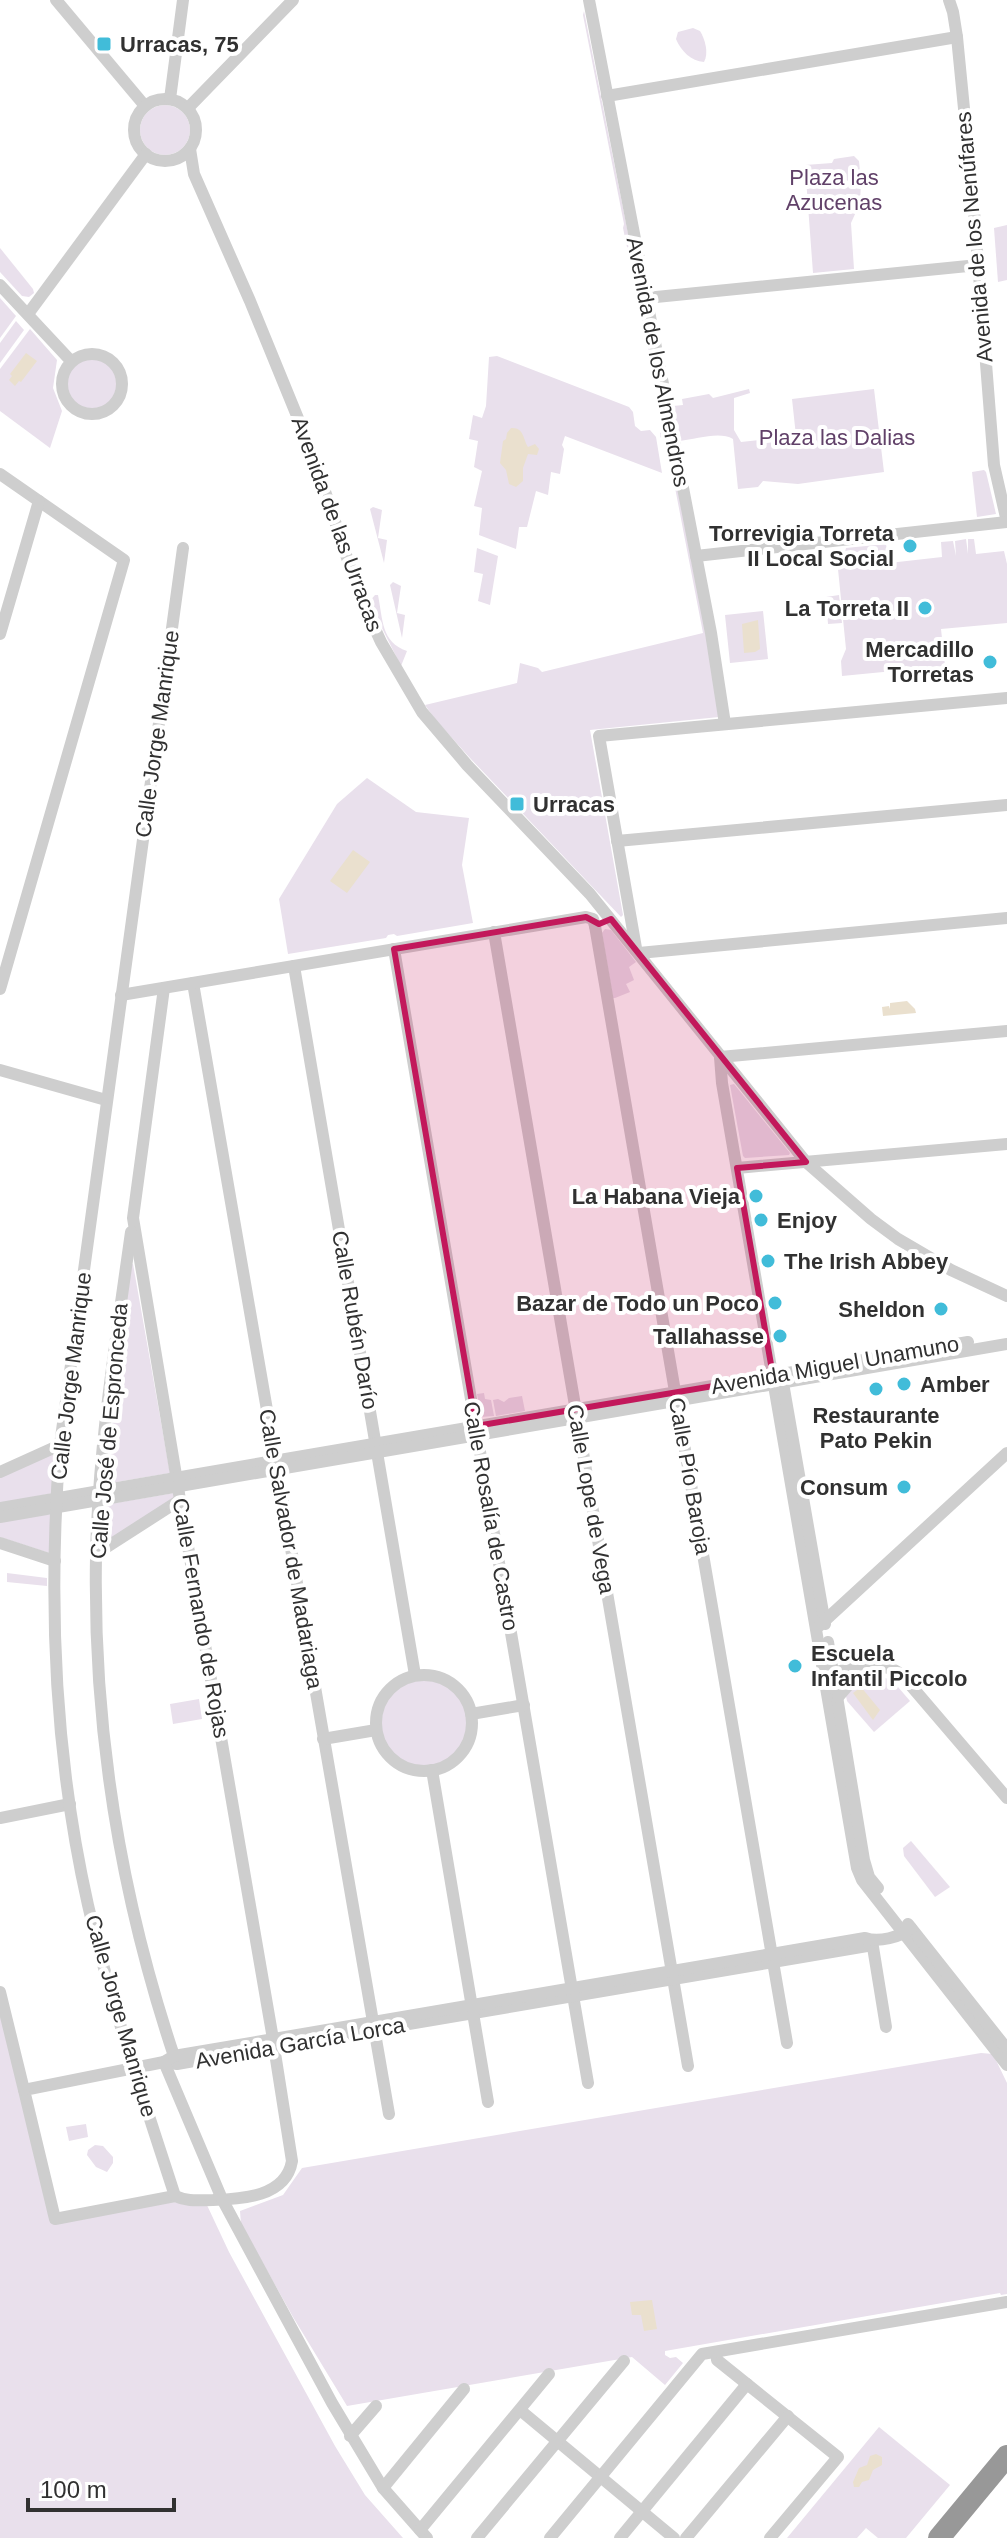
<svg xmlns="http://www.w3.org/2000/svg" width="1007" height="2538" font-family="Helvetica,sans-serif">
<rect width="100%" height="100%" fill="#fff"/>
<!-- green -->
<g fill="#e9e0ec">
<path d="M584,11L663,410L661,409L623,228L624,224L583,15Z"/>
<path d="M693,28L700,31C705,39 709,53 704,62C691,61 681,51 676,39L678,32Z"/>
<circle cx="165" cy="130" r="25"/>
<path d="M854,156L859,161L861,182L860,203L851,223L854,269L813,273L805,165L832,163L834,159Z"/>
<path d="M1007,225V280L998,282L994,228Z"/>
<path d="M0,248L33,289L34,293L29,297L22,296L0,272Z"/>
<path d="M0,298L16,316L0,338Z"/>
<path d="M16,321L24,330L0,363V343Z"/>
<path d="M30,329L57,360L53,388L62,411L50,448L0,411V369Z"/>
<path d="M497,356L629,407L633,412L635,426L641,431L650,430L656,437L662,473L565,436L562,445L564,449L560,474L551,472L548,495L536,491L527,527H519L516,549L479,535L482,508L474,506L482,471L474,467L478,441L469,439L473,415L482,418L486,406L489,357Z"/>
<circle cx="91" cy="384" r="26"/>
<path d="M749,389L750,393L734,398V430L741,442L796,436L792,399L874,389L884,472L798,484L763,481L758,487L738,489L733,439C720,431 696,439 680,441L673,406L683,405L682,399L709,394L713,398Z"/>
<path d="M660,432L668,438L707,637L719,717L590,730L623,915L621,917L470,758L435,719L425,705L517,683L520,663L538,668L542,672L703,633L666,441L660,437Z"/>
<path d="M984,470L986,472L996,514L977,517L972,472Z"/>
<path d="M373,507L382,510L378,538L387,540L384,563L370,509Z"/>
<path d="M966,539L968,554V539H974L976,554L1004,551L1007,564V623L941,629L945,666L842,676L841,661L846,649L838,569L841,568L846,548L886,544L889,563L942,557L941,542L953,541L956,556L955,541Z"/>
<path d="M477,548L498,556L490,605L478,601L483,574L474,572Z"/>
<path d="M393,582L401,586L397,613L405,615L402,638L390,585Z"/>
<path d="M375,595H378C383,620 381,642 407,651L401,666L369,602Z"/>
<path d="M839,595L842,623L828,624L826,597Z"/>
<path d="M763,611L768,659L730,663L725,615Z"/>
<path d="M367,778L416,812L469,818L462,865L473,923L397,936L394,934L388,935L386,938L288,954L279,899L337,804Z"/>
<path d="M605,929L611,930L636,962L629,967L634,980L626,984L630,992L615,998H613L602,933Z"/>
<path d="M734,1084L790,1153L789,1155L745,1158L743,1156L730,1085Z"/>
<path d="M133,1264L170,1473L105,1484L131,1265Z"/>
<path d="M484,1393L485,1399L491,1400L494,1416L481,1417L477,1394Z"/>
<path d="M522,1396L525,1411L496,1416L493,1400L498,1399L504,1402L509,1398Z"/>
<path d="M54,1453L53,1493L0,1504V1477Z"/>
<path d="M174,1493V1499L105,1542L102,1541L103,1505Z"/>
<path d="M51,1514L49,1553L0,1537V1521Z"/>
<path d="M7,1573L47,1578V1586L7,1582Z"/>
<path d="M878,1676L892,1680L910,1701L874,1732L847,1701L846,1696L860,1680Z"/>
<circle cx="424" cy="1723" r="43"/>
<path d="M199,1699L202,1719L173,1724L170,1704Z"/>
<path d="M911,1841L950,1887L935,1897L904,1856L903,1848Z"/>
<path d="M0,2014L52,2223L166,2202L206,2203L229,2252L335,2446L365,2495L403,2538H0Z"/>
<path d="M981,2053L993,2054L1007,2083V2294L1001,2295L1000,2293L665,2351V2355L670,2358L676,2357L683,2363L665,2385L632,2357L347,2406L293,2317L241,2224L240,2211L283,2195L302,2168Z"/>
<path d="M86,2124L88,2137L69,2141L66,2127Z"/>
<path d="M95,2145L103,2146L113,2157V2163L107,2172L96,2167L87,2155L88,2150Z"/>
<path d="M879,2427L950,2485L906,2538H878L866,2528L857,2538H787Z"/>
</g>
<!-- water -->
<g fill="#eae0ce">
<path d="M26,353L37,361L21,382L19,381L15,386L9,380L12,376L10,374Z"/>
<path d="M511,428C524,427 523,439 528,447L535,444L539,449L537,455L528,454L523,468V481L516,487L509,484L506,470L500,463L503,441L506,439L507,433Z"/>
<path d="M758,620L760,649L755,652L744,653L742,624Z"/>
<path d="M353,850L370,862L347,893L330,881Z"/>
<path d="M907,1001L915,1009L916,1013L883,1016L882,1007L889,1006L890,1009V1003Z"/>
<path d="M861,1687L880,1710L873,1720L853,1693Z"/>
<path d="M652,2300L657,2329L644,2331L641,2315H632L630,2302Z"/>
<path d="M876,2454L882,2457V2465L873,2470L869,2480L862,2482L859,2487H854L853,2482L859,2468L867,2465L870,2456Z"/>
</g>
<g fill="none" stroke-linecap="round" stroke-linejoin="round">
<!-- street -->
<g stroke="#cecece" stroke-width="12">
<path d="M56,0L145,106"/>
<path d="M589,0L711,633L725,724"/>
<path d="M949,0L953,12L957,37L974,211L994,465L1007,522"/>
<path d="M607,96L957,37"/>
<circle cx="165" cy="130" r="31"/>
<path d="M170,99L183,0"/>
<path d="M188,108L293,0"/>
<path d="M190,149L194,174L250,301L313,455L359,594L381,642L422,712L467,765L590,894L806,1162L871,1219L898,1239L951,1270L1007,1296"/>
<path d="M0,285L71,361"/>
<path d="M646,298L978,265"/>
<path d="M28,314L146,154"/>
<circle cx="92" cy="384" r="30"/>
<path d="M0,474L124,560L0,989"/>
<path d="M696,556L1007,522"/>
<path d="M0,634L39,501"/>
<path d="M617,841L1007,805"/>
<path d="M595,926L787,2043"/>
<path d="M494,932L688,2066"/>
<path d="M636,948L599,736L1007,698"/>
<path d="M394,949L588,2083"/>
<path d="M639,953L1007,918"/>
<path d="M294,966L415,1675"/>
<path d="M193,983L389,2114"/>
<path d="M164,988L133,1218L178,1487L180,1500L273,2039L275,2053L292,2161C286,2197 242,2199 213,2200C199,2200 188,2202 175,2196L55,2219L24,2090L164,2062L177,2064L274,2047L867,1946L872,1941"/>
<path d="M121,995L586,917L593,919L595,926"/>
<path d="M720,1057L722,1083L857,1868L862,1880L1007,2065"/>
<path d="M720,1057L1007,1031"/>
<path d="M0,1070L106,1100"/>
<path d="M737,1168L1007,1144"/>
<path d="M131,1232C116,1340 98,1448 96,1557C93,1727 120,1894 174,2056L164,2062L222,2199L332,2403L383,2488L427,2538"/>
<path d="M783,1383L825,1624"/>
<path d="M0,1472L60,1445"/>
<path d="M0,1508L968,1342"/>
<path d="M0,1517L1007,1344"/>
<path d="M0,1543L55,1561"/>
<path d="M96,1554L180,1500"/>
<path d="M819,1626L1007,1453"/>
<path d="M828,1642L864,1860L869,1877L878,1888"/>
<path d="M829,1651L863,1668"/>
<path d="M826,1674C850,1669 880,1659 901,1674L1007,1798"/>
<circle cx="424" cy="1723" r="48"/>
<path d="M838,1697L863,1668"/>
<path d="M471,1714L524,1705"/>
<path d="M323,1739L376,1730"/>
<path d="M432,1770L488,2102"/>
<path d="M0,1818L70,1804"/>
<path d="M908,1924L1007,2049"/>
<path d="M872,1941L886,2027"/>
<path d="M0,1992L24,2090"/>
<path d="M174,2056L865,1938C879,1943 900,1937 911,1928"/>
<path d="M175,2196C144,2100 111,2004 88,1905C54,1754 48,1598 60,1445L183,548"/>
<path d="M716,2352L717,2360L838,2457L770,2538"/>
<path d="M520,2410L674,2538"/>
<path d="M350,2436L376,2406"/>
<path d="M383,2488L464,2389"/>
<path d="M420,2530L549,2374"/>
<path d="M477,2538L624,2361"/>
<path d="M550,2538L702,2354L1007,2302"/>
<path d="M620,2538L747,2384"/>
<path d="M686,2538L788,2416"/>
</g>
<!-- highway -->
<path stroke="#989898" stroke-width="22" d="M939,2538L1007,2456"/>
</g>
<!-- marked area -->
<path fill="#c2185b" fill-opacity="0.2" stroke="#c2185b" stroke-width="6" stroke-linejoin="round" d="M586,917L599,924L611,919L806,1162L737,1168L773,1376L476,1426L394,949Z"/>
<!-- markers -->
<g fill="#41bcd9" stroke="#fff" stroke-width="3">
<rect x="96" y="36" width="16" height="16" rx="4"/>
<circle cx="910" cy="546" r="8"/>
<circle cx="925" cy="608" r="8"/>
<circle cx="990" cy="662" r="8"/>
<rect x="509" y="796" width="16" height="16" rx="4"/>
<circle cx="756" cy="1196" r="8"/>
<circle cx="761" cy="1220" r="8"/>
<circle cx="768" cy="1261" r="8"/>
<circle cx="775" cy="1303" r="8"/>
<circle cx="941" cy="1309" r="8"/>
<circle cx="780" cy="1336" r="8"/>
<circle cx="904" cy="1384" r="8"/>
<circle cx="876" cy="1389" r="8"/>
<circle cx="904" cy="1487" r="8"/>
<circle cx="795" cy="1666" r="8"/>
</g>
<g text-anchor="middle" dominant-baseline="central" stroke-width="8" stroke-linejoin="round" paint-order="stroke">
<!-- poi labels -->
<g font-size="22" font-weight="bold" fill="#313131" stroke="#fff" text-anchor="end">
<text x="120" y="44" text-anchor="start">Urracas, 75</text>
<text x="894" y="533">Torrevigia Torreta<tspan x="894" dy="25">II Local Social</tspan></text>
<text x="909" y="608">La Torreta II</text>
<text x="974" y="649">Mercadillo<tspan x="974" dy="25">Torretas</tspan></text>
<text x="533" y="804" text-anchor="start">Urracas</text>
<text x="740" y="1196">La Habana Vieja</text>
<text x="777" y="1220" text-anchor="start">Enjoy</text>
<text x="784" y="1261" text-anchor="start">The Irish Abbey</text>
<text x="759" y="1303">Bazar de Todo un Poco</text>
<text x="925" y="1309">Sheldon</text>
<text x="764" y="1336">Tallahasse</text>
<text x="920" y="1384" text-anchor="start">Amber</text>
<text x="876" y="1415" text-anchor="middle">Restaurante<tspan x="876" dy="25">Pato Pekin</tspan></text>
<text x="888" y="1487">Consum</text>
<text x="811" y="1653" text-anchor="start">Escuela<tspan x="811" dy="25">Infantil Piccolo</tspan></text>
</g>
<!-- park labels -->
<g font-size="22" fill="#614169" stroke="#fff">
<text x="834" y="177">Plaza las<tspan x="834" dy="25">Azucenas</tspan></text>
<text x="837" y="437">Plaza las Dalias</text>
</g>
<!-- street labels -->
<g font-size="22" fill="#313131" stroke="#fff">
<text transform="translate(974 237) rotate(-95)">Avenida de los Nenúfares</text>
<text transform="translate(658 362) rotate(79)">Avenida de los Almendros</text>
<text transform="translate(337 524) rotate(70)">Avenida de las Urracas</text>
<text transform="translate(157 734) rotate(-82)">Calle Jorge Manrique</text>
<text transform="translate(355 1320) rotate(80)">Calle Rubén Darío</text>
<text transform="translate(835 1365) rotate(-10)">Avenida Miguel Unamuno</text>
<text transform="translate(71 1376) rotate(-83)">Calle Jorge Manrique</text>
<text transform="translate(109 1431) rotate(-85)">Calle José de Espronceda</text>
<text transform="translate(690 1476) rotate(80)">Calle Pío Baroja</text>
<text transform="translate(591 1499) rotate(80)">Calle Lope de Vega</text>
<text transform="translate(491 1516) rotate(80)">Calle Rosalía de Castro</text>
<text transform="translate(291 1549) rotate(80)">Calle Salvador de Madariaga</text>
<text transform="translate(201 1618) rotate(80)">Calle Fernando de Rojas</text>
<text transform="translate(121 2016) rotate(74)">Calle Jorge Manrique</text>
<text transform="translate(300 2043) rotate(-10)">Avenida García Lorca</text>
</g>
</g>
<!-- scale -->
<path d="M28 2498v12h146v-12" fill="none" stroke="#313131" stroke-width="4"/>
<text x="40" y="2498" font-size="24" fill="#313131" stroke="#ffffff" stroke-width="6" paint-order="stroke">100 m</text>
</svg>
